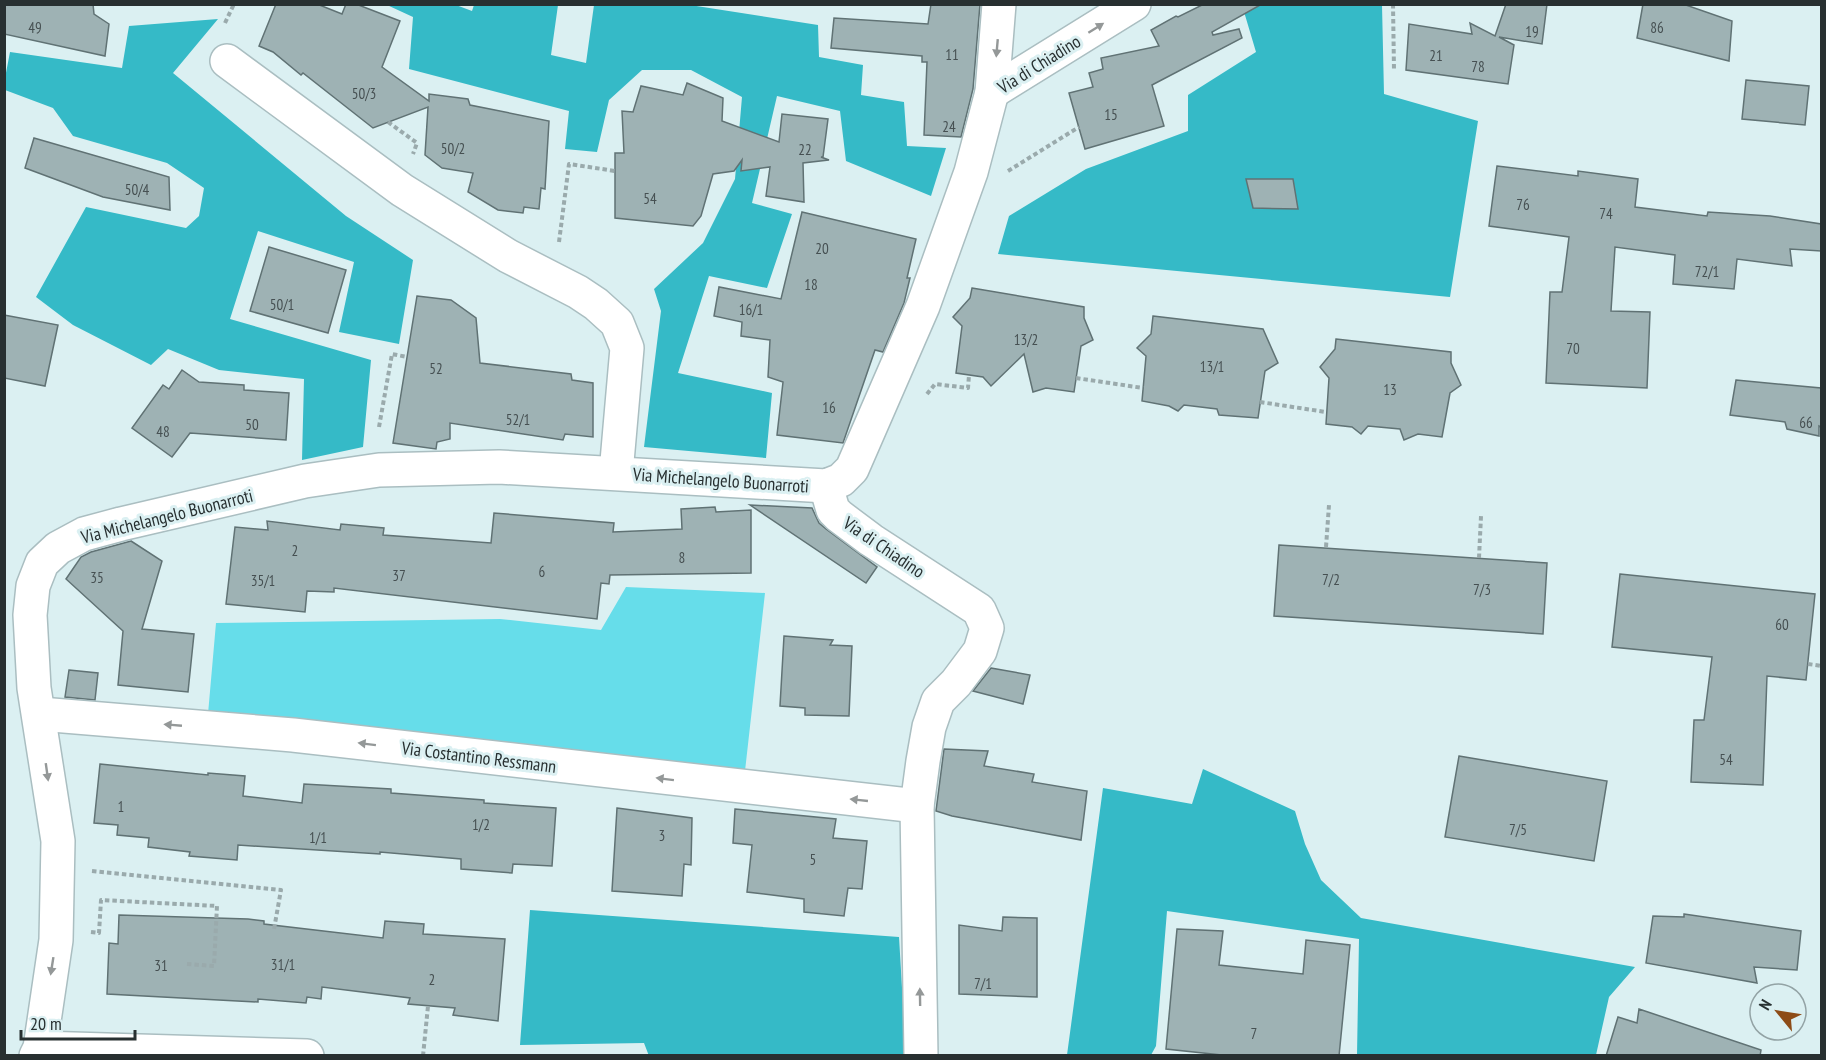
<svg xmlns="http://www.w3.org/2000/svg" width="1826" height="1060" font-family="'PT Sans Narrow',sans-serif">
<rect width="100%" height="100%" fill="#dbf0f2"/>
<!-- green -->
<path fill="#66ddea" d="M626,587L765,593L745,771L208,714L216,623L500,619L601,630Z"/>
<!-- forest -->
<g fill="#35bac7">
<path d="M387,5H456L472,11L474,5H558L551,55L586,63L594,5H690L818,25L819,57L863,65L861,95L904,102L907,146L946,148L931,196L846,161L840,111L777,96L752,203L792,214L767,288L709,276L678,373L772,393L766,458L644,447L661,311L654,289L703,243L735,179L742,97L691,70H642L609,100L597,152L565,149L569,111L409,69L413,17Z"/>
<path d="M1242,5H1382L1384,94L1478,121L1450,297L998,254L1009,216L1086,169L1188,131V95L1256,52Z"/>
<path d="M218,19L173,73L346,216L413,260L399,344L339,332L354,262L258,231L230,319L371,360L363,447L302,460L304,379L219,370L168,349L151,365L73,325L36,297L86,207L186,228L199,216L204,188L167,163L73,136L53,108L5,90V78L10,52L122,68L129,26Z"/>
<path d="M1203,769L1295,811L1305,844L1321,880L1361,918L1635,967L1609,997L1596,1055H1357L1359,939L1167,911L1156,1046L1151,1055H1067L1103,788L1192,804Z"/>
<path d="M530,910L899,937L906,1055L649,1056L644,1043L520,1045Z"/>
</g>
<!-- building -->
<g fill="#9eb2b4" stroke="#607274" stroke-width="1.5">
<path d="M4,4H93L94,14L109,24L105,56L4,34Z"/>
<path d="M276,4H317L342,14L346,4H356L400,21L382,67L429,101V94L468,99L470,105L549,121L545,189L541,188L539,209L524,207L523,213L498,210L468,192L473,173L442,168L425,155L428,107L373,128L303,73L301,75L273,52L259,46Z"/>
<path d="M931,4H980L973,89L961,137L924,135L927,62H922V56L831,48L834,18L928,24Z"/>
<path d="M1204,4H1262L1212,32L1213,35L1239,29L1242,38L1152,85L1164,126L1085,149L1069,93L1093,87L1089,73L1103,69L1101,58L1159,46L1151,30L1176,16L1178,17Z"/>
<path d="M1506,4H1547L1542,44L1499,37L1514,45L1508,84L1406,70L1409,24L1472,34L1470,23L1495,36Z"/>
<path d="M1643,4H1683L1732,21L1729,61L1637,38Z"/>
<path d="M1746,80L1809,86L1805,125L1742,119Z"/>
<path d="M687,83L723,98L722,121L779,142L782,114L828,119L823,157H821L829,160L803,163L804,202L766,196L770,167L741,171L742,160L734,171L713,174L701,216L693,226L615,218V153H624L622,111L633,112L641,86L683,95Z"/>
<path d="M34,138L169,177L170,210L103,197L25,168Z"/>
<path d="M1497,166L1578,176V171L1638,179L1635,207L1707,216L1708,212L1770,216L1821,224V251L1790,249L1792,266L1737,259L1734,289L1673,284L1675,255L1615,247L1611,311L1650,312L1647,388L1546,383L1550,292H1562L1569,237L1489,226Z"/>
<path d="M1246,179H1293L1298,209L1253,208Z"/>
<path d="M802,212L916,239L907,278H910L904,303L883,352L875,350L843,443L777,435L783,382L768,377L770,340L741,336L742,322L714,316L719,287L781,299Z"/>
<path d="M269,247L346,270L328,333L250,311Z"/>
<path d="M972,288L1084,307V318L1093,340L1081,346L1074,392L1046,388L1033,392L1024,354L991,386L983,377L956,373L962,326L953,317L970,298Z"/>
<path d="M417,296L451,300L476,318L480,363L571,374L572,380L593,383V437L565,434L563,440L450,423V439L437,442L436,449L393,443Z"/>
<path d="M4,315L58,325L45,386L4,378Z"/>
<path d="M1153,316L1263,329L1278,363L1265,371L1258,418L1219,415L1217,409L1184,405L1178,411L1169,406L1142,401L1146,356L1137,348L1151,334Z"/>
<path d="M1336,339L1451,352V363L1461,385L1450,393L1442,437L1418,434L1404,440L1400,429L1368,426L1361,434L1352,427L1326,424L1329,378L1320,367L1335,349Z"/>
<path d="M182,370L199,382L244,385V390L289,393L286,440L190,433L172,457L132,428L163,385L169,389Z"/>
<path d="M1736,380L1821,388V427L1819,426V436L1787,429L1785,422L1730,415Z"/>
<path d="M750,505L812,508L819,523L826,529L877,567L866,583Z"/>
<path d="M715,507L716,512L751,510V573L610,575L609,584L601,583L597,619L334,588V592L307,591L305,612L226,604L235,527L268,530L267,521L340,530L341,524L384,528L383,535L491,543L494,513L614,523L613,532L682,529L681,509Z"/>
<path d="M131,541L162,561L142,629L194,634L188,692L118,685L123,631L66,579L81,557L91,552Z"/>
<path d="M1279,545L1547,563L1543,634L1274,616Z"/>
<path d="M1620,574L1815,594L1806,680L1767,676L1763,785L1691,782L1694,720H1704L1712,657L1612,647Z"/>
<path d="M784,636L833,640L830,645L852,646L849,716L805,715V708L780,706Z"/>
<path d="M991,668L1030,675L1023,704L973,691Z"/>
<path d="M69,670L98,673L95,700L65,697Z"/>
<path d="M944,749L988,751L984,766L1034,774L1032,782L1087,791L1081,840L952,816L936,811Z"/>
<path d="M1459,756L1607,781L1594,861L1445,837Z"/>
<path d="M100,764L208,775V773L245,776L243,796L302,803L304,784L391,789V793L484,800V803L556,808L552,866L513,864L512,873L461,869V859L380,852V854L238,845L237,860L189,856L190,852L148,847L149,838L117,835L118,825L94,823Z"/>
<path d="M617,808L692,818L691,865L684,864L682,896L612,891Z"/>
<path d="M735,809L836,819L833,838L867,841L862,889L848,888L844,916L804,912V899L747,892L752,845L733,843Z"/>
<path d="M1684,914L1801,931L1797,970L1754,967L1757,983L1646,963L1653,916L1684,917Z"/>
<path d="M119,915L248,919L264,921V924L383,938L385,921L424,924L423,934L505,939L498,1021L453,1015L455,1008L408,1004L410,998L322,987L321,999L307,997L306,1003L258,999V1002L107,994L109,943L118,944Z"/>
<path d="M1003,917L1037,918V997L959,994V925L1002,931Z"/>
<path d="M1177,929L1223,931L1219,965L1303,974L1306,940L1350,945L1339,1056H1231L1166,1049Z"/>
<path d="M1639,1009L1761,1050L1760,1056H1606L1618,1017L1637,1023Z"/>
</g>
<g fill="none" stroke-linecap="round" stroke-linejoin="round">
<defs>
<g id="minor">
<path d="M227,61L402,190L508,256L578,292L596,304L617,323L627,348L616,473"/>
<path d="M992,92L1134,4"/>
<path d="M826,486L833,510L839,516L871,540L979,610L987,628L980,651L956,683L938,701L929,727L923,761L917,806L921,1056"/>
<path d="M40,714L293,735L917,806"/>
<path d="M40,1048L307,1056"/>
<path d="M36,1056L40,1048L56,940L58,841L34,688L30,615L33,586L42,563L58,548L84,534L121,524L305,481L379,470L499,467L826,486L841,480L852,469L923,306L971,172L992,92L999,4"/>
</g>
</defs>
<!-- minor casing -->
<use href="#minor" stroke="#aabec1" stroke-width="36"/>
<!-- path -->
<g stroke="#9aaaac" stroke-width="4" stroke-dasharray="4.5 3" stroke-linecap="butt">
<path d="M1393,4L1394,70"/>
<path d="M225,23L234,4"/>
<path d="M388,122L417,143L413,154"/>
<path d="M1008,171L1079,127"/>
<path d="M559,242L569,164L615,171"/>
<path d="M1076,378L1143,388"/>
<path d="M927,394L935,384L968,388L969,375"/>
<path d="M1260,402L1326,412"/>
<path d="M379,427L392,354L407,357"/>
<path d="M1326,547L1329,505"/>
<path d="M1479,558L1481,516"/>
<path d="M1808,664L1822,666"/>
<path d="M92,871L281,890L274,929"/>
<path d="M91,932L99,933L101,900L217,906L214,966L187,964"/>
<path d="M423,1056L428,1006"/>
</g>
<!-- minor -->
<use href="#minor" stroke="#fff" stroke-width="33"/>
</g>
<!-- one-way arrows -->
<defs><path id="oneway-solid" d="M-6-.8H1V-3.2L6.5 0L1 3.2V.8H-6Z" transform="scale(1.5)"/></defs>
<g fill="#949898">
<use href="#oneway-solid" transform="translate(1096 28) rotate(-32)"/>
<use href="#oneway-solid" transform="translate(997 48) rotate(95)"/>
<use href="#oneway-solid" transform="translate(173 725) rotate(-175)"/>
<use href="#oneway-solid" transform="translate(367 744) rotate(-173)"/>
<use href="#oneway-solid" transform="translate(47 772) rotate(82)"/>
<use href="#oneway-solid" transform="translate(665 779) rotate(-173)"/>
<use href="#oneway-solid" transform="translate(859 800) rotate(-174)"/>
<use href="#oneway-solid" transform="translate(52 966) rotate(99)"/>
<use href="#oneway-solid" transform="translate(920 997) rotate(-91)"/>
</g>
<g text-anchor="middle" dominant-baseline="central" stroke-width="6" stroke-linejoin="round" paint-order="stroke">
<!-- number labels -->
<g font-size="15" fill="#465052">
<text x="35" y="27">49</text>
<text x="1657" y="27">86</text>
<text x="1532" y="31">19</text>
<text x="952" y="54">11</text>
<text x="1436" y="55">21</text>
<text x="1478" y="66">78</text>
<text x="364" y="93">50/3</text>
<text x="1111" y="114">15</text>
<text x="949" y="126">24</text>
<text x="453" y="148">50/2</text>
<text x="805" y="149">22</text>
<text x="137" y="189">50/4</text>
<text x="650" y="198">54</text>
<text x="1523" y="204">76</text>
<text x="1606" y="213">74</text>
<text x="822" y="248">20</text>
<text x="1707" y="271">72/1</text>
<text x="811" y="284">18</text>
<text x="282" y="304">50/1</text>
<text x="751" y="309">16/1</text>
<text x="1026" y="339">13/2</text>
<text x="1573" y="348">70</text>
<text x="1212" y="366">13/1</text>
<text x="436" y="368">52</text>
<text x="1390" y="389">13</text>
<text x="829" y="407">16</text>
<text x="518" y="419">52/1</text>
<text x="1806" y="422">66</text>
<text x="252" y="424">50</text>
<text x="163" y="431">48</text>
<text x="295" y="550">2</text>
<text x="682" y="557">8</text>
<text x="542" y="571">6</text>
<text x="399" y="575">37</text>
<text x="97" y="577">35</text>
<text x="1331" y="579">7/2</text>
<text x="263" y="580">35/1</text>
<text x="1482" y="589">7/3</text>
<text x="1782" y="624">60</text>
<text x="1726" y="759">54</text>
<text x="121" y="806">1</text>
<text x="481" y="824">1/2</text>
<text x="1518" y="829">7/5</text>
<text x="662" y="835">3</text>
<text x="318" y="837">1/1</text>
<text x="813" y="859">5</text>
<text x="283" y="964">31/1</text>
<text x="161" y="965">31</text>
<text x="432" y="979">2</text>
<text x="983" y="983">7/1</text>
<text x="1254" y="1033">7</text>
</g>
<!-- street labels -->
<g font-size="18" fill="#283031" stroke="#dbf0f2">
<text transform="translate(1039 64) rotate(-32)">Via di Chiadino</text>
<text transform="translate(721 480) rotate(4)">Via Michelangelo Buonarroti</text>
<text transform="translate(167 516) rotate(-14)">Via Michelangelo Buonarroti</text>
<text transform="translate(884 547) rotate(34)">Via di Chiadino</text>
<text transform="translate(479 757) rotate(7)">Via Costantino Ressmann</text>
</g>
</g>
<!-- border -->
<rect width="1826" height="1060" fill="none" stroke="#283031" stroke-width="12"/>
<!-- north arrow -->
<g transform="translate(1778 1012) rotate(300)"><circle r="28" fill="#dbf0f2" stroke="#93a3a5" stroke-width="1.5"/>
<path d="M0-4.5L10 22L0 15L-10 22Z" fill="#8d4c17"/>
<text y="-9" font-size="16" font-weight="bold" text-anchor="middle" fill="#283031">N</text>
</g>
<!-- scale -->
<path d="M21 1030v9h114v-9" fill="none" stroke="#283031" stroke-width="3"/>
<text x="30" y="1030" font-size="18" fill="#283031" stroke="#dbf0f2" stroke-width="4.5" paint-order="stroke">20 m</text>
</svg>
